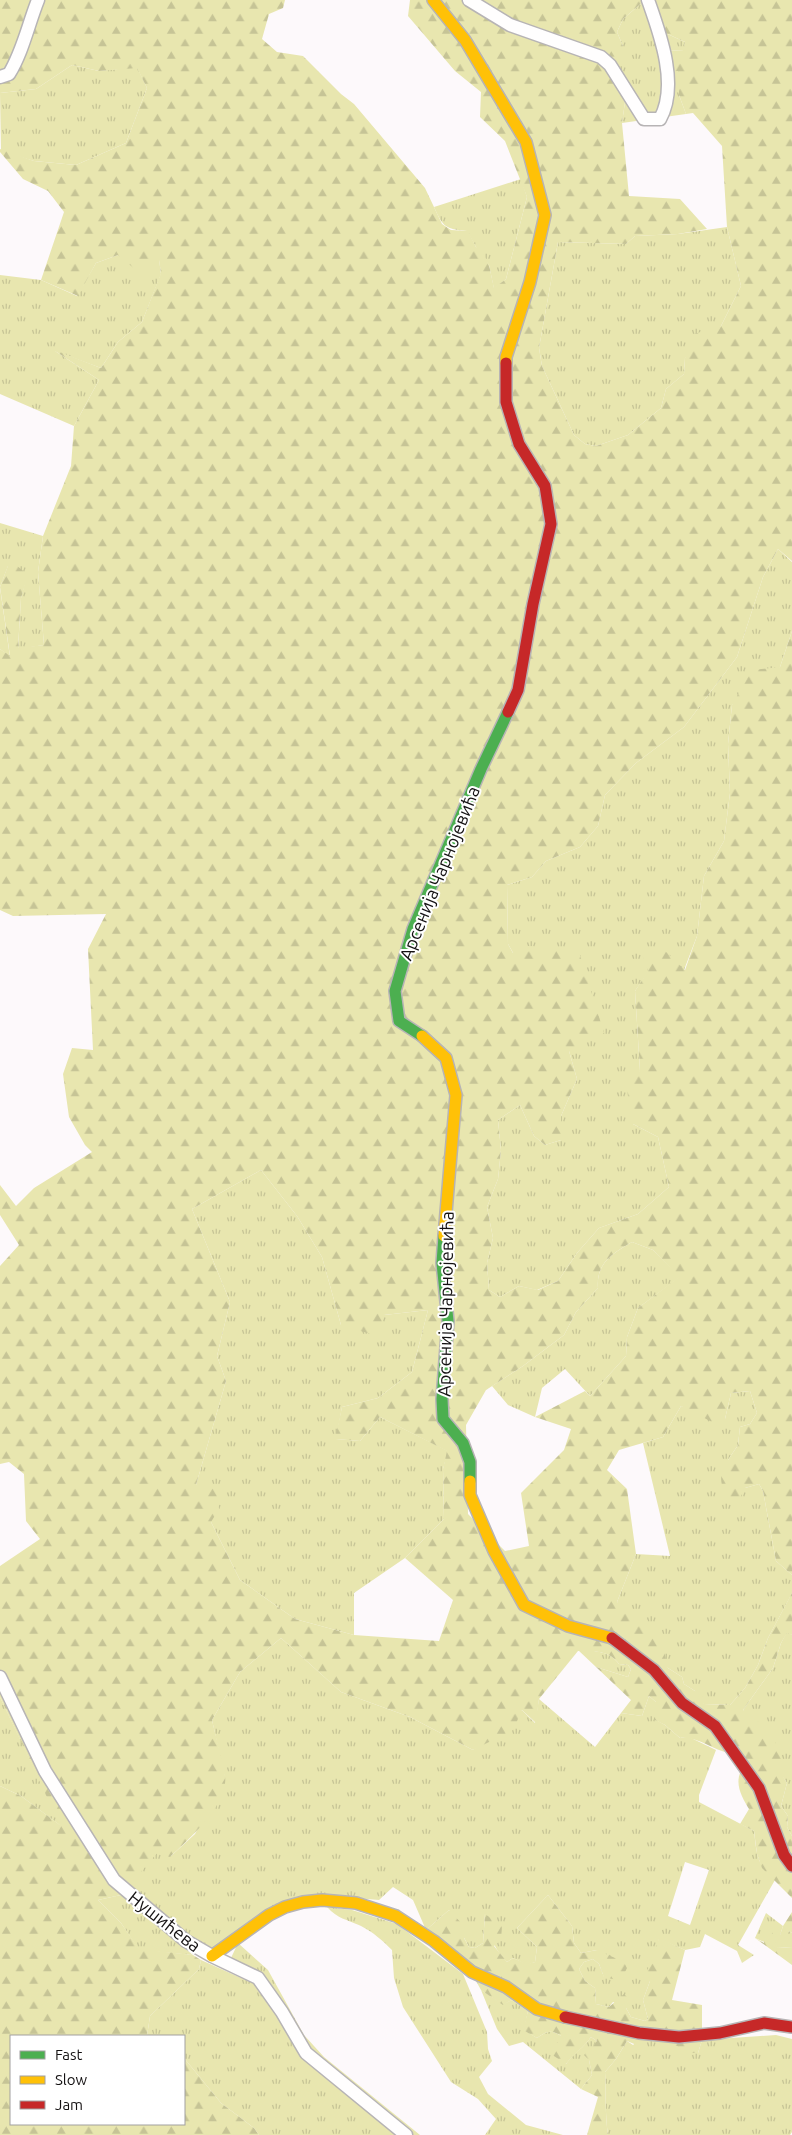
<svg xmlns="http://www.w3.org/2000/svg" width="792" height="2135" font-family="Ubuntu,sans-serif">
<defs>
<pattern id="grass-tufts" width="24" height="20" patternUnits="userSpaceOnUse" patternTransform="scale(1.25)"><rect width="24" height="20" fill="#e8e6af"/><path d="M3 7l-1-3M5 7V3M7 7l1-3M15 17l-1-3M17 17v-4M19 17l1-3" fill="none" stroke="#c6c496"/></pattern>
<pattern id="forest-firs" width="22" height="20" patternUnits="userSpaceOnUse" patternTransform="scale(1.25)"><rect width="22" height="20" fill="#e8e6af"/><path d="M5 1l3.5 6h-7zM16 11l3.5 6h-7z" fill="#c6c496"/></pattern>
</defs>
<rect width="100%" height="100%" fill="#fdf9fb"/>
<!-- grass -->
<g fill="url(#grass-tufts)" fill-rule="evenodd">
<path d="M644,1L661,31L685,42L684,51L667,50L679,71V95L686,114L622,123L625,102L639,104L609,56L623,46L617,32L623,19Z"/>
<path d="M72,65L99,71L137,67L147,88L126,143L76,165L34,161L1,151L0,93L36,89Z"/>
<path d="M521,179L527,197L506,279L494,289L489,265L476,247L467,231C445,229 443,227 434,207Z"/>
<path d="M727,227L741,286L721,326L685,358L684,374L666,389L661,408L628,435L596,446L585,444L574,435L542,366L539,348L558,242L626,244L635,236L678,234Z"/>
<path d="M118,255L159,259L161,274L142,322L118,342L101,368L55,351L99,380L74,426L0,394V275L41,280L77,296L96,263Z"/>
<path d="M0,523L43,536L38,572L44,645L18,649L21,598L27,575L8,566L0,587Z"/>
<path d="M778,549L792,562V631L780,667L732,705L728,744L730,793L724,841L704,876L697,936L684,970L649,971L635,991L640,1071L633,1124L658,1137L669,1187L638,1214L599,1228L577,1253L558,1281L537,1290L519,1286L500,1297L489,1290L487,1263L493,1238L487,1207L498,1179L501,1150L498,1120L520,1105L534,1136L545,1145L561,1140V1116L577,1079L569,1051L508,944L507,885L532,877L546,861L580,847L598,826L605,795L636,763L684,727L737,657L763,577Z"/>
<path d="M0,588L10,657L0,649Z"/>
<path d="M261,1170L297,1216L322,1257L341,1325L384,1315L428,1310L412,1372L378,1398L342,1407L336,1439L360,1441L380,1417L448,1451L443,1469L444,1519L405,1558L354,1593V1635L295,1619L240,1580L211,1522L196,1485L226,1381L217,1356L230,1302L192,1209Z"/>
<path d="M632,1242L653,1250L680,1277L638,1308L627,1337L626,1356L590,1396L565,1369L542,1388L535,1417L508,1405L492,1386L523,1366L564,1335L576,1312L598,1288C596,1263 612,1254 632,1242Z"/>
<path d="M750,1391L757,1413L750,1424L740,1427L738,1445L728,1460H716L745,1488L759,1484L763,1491L776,1561L792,1575V1593L789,1599L768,1638L758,1665L745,1688L730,1705L704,1704L695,1691L684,1684L682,1677L668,1668L617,1602L636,1554L670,1556L643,1443L663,1437L681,1406L725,1419L731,1393Z"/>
<path d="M787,1632L792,1635V1836L787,1827L788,1816L781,1806L787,1783L781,1774L782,1763L743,1710L773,1668L781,1643Z"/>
<path d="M281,1638L341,1692L410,1717L473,1750L522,1710L535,1723L539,1699L595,1747L621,1713L642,1716L649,1696L656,1702V1720L665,1725L680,1738L689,1737L716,1750L699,1795V1802L754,1831C757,1855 756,1863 775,1880L738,1945L754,1955L742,1963L737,1951L705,1934L700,1947L685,1950L659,1939L650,1981L643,2000L648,2019L645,2021L631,2017L626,2008L613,2002L609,2007L596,2004L595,1988L585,1981L579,1969L584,1962L593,1959L599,1964L604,1977L597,1950L581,1953L574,1943L572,1926L548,1895L517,1928L537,1947L535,1962L527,1965L513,1958L507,1962C492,1947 490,1934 485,1914L483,1943L475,1948L469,1947L449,1910L426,1930L413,1900L393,1887L379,1900L332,1896L302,1898L211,1952L191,1939L128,1885L157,1852L171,1856L195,1834L225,1778L212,1720L240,1672ZM685,1862L709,1870L690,1925L668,1916Z"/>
<path d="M578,1650C594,1651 609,1650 619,1664L628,1665L631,1669L628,1677L596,1667Z"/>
<path d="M0,1697L59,1821L61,1826L21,1796L0,1786Z"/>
<path d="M121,1895L193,1955L139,1950L121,1923L98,1900Z"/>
<path d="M327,1907L352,1910L397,1924L463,1974L487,2032L488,2049L492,2061L479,2077L488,2094L526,2125L563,2135H485L496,2119L478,2099L451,2082L403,2007L394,1978L392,1950C383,1941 373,1932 361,1926C346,1919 338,1919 327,1907Z"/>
<path d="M766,1913L783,1926L780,1935L789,1931L792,1933V1947L778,1948L755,1938Z"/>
<path d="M238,1943L268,1970L304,2035L324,2057L420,2135H259L254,2128L221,2103L184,2058V2036H147L150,2016L199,1969L201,1960L250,1982L242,1972L232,1966L231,1958Z"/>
<path d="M481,1990L503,2004L512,2000L528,2011L524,2030L537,2038C547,2031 551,2029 561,2036L566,2064C574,2052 583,2049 591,2037L597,2041L589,2060L592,2075L581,2089L523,2042L509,2046L497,2029Z"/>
<path d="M776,2035L792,2039V2132L790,2135H608C605,2114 606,2093 605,2072L616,2059L627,2041L633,2045L641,2038L668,2042L698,2053L702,2040Z"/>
</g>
<!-- forest -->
<g fill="url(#forest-firs)" fill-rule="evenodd">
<path d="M0,0H285L283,8L269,14L262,39L277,52L303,56L341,94L354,104L425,188L442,224L451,230L468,231L476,247L481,249L489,265L494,288L506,279L527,197L505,141L480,117L481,92L455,71L408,16L410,0H792V561L778,549L763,577L737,657L684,727L636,763L605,795L598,826L580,847L546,861L532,877L507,885L508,944L513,953L528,946L579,952L604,1033L569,1051L577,1079L561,1116V1140L545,1145L534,1136L520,1105L498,1120L501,1150L498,1179L487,1207L493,1238L487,1263L489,1290L500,1297L519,1286L538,1290L558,1281L577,1253L599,1228L638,1214L669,1187L658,1137L633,1124L626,1085L640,1071L635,991L648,971L642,954L662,948L685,970L697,936L704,876L724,841L730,793L728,744L732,705L752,670L780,667L792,631V1575L776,1561L763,1491L759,1484L745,1488L740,1498H728C722,1487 719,1481 723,1469L715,1467L716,1460H728L738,1445L740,1427L750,1424L757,1413L750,1391L731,1393L725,1419L714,1423L681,1406L663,1437L619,1450L607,1470L627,1489L636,1554L617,1602C655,1623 659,1623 668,1668L682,1677L684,1684L695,1691L702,1692L704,1704L730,1705L745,1688L758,1665L768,1638L792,1593V1635L787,1633L781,1643L773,1668L743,1710C761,1722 778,1738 782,1761C784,1772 780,1773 787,1783L781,1806L788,1816L787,1827L792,1836V1898L762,1868L757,1854L754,1831L740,1824L749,1809C743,1799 735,1786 740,1773L729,1753C713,1750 697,1736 680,1738L665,1725L655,1720L656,1702L649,1696L642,1716L621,1713L631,1700L596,1667L628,1677L631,1669L628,1665L619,1664C609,1650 594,1651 578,1651L539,1699L536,1723L522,1710L513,1730L473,1750L410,1717L341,1692L281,1638L240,1672L212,1720C216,1738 222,1757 225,1776C229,1804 189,1839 170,1857L157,1853L121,1895L98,1900L121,1923L139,1949L193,1955L201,1960L199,1969L150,2016L147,2036H11V2124H184V2058L221,2103L254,2128L259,2135H0V1786L21,1796L60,1825L0,1697V1566L40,1539L26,1521L24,1474L9,1462L0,1464V1266L19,1245L0,1215V1185L16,1206L34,1188L92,1152L85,1145L69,1117L63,1074L72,1048L93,1050L88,949L106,914L13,916L0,910V649L10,656L0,587L10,560L28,575L21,598L18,648L44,645L38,572L43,536L71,466L74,426L99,380L52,349L101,368L118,342L142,322L161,273L159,260L143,276L118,255L96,263L78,296L41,280L64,212L48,191L23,179L0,152V149L34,161L76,165L126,143L147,88L137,68L99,71L72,65L36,89L0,93ZM644,1L661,31L685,42L683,51L667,50L668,72L679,71V95L686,114L693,113L722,146L727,227L741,286L721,326L694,334L685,358L684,374L666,389L661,408L628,435L596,446L585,444L574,435L542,366L539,348L558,242L626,244L635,236L678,234L707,229L680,199L629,196L622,123L625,102L640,104L609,57L621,56L623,46L617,32L623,19ZM261,1170L297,1216L322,1257L341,1325L377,1336L384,1315L428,1310L412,1372L378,1398L342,1407L335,1439L360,1441L380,1417L447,1451L443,1469L444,1519L405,1558L453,1600L439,1641L354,1635L295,1619L240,1580L211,1522L219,1509L216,1488L196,1485L226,1381L217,1356L230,1302L192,1209ZM632,1242L653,1250L679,1277L638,1308L627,1337L626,1356L590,1396L585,1391L535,1417L571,1429L564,1450L521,1493L529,1546L505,1551L468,1514L466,1425L486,1390L523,1366L564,1335L576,1312L598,1288C596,1263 612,1254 632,1242Z"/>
<path d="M548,1895L572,1926L574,1943L581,1953L597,1950L624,1962L627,1968L622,1978L617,1980L604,1977L599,1964L593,1959L584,1962L579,1969L585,1981L595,1988L596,2004L609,2007L624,1994L630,2000L626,2008L631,2017L645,2021L648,2019L643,2000L650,1981L645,1977L659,1938L685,1950L672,2000L702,2005V2040L698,2053H689C676,2042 657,2041 641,2039L639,2046L627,2041L616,2059L605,2072C606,2093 605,2114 608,2135H587L598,2097L581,2089L592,2075L589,2060L584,2055L597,2041L591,2037C584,2048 574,2053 566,2064L551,2054L561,2036C551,2029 547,2031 537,2038L523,2030L528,2011L512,2000L503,2005L481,1990L476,1981L426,1930L449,1910L465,1927L464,1938L469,1947L475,1948L483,1943L485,1914L502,1926L501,1940L494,1946L507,1962L513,1958L527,1964L535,1962L537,1947L517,1928Z"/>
<path d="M792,1912V1933L789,1931L786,1937L780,1935L783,1926Z"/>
<path d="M772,1932L778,1948L792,1947V1965L755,1938L764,1943V1935Z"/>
</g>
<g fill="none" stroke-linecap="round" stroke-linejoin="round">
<defs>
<g id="street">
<path d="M469,0L510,25L601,57L610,65L644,119H660C679,85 660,34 648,0"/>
<path d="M0,77L9,74C23,51 28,25 38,0"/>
<path d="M0,1677L45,1771L114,1880L186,1941L212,1956L258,1978L282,2012L306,2053L406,2135"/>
</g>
<g id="fast">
<path d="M422,1036L399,1021L395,991L413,929L481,769L508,712"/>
<path d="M444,1236L442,1263L448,1321L442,1399L443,1419L463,1443L470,1462V1481"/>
</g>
<g id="slow">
<path d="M433,0L465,40L526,142L545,215L530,282L506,357V363"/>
<path d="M422,1036L446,1058L456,1095L444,1236"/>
<path d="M470,1481V1495L494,1551L524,1605L568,1626L612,1638"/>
<path d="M212,1956L269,1915L285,1907L303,1902L322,1900L356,1903L396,1916L434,1941L472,1972L506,1987L537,2009L565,2017"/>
</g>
<g id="jam">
<path d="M506,363V402L519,444L545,486L551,524L533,604L518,690L508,712"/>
<path d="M612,1638L654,1670L682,1703L715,1726L759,1788L784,1855L792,1866"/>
<path d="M565,2017L639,2033L679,2037L720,2033L764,2023L792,2027"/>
</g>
</defs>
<!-- street casing -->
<use href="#street" stroke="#b7b4b5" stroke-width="15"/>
<!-- fast casing -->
<use href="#fast" stroke="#b7b4b5" stroke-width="14"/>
<!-- slow casing -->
<use href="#slow" stroke="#b7b4b5" stroke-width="14"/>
<!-- jam casing -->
<use href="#jam" stroke="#b7b4b5" stroke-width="14"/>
<!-- street -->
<use href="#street" stroke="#fffefe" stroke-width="12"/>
<!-- fast -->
<use href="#fast" stroke="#4caf50" stroke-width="11"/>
<!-- slow -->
<use href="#slow" stroke="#ffc107" stroke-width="11"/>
<!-- jam -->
<use href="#jam" stroke="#c62828" stroke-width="11"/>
</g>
<g text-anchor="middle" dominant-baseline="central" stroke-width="4" stroke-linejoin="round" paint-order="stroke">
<!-- street labels -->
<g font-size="18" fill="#141112" stroke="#fff">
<text transform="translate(439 873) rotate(-68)">Арсенија Чарнојевића</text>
<text transform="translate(445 1304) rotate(-89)">Арсенија Чарнојевића</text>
<text transform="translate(165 1921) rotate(38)">Нушићева</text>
</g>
</g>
<!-- legend -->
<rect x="10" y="2035" width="175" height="90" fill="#ffffff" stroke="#a1a0a0"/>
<rect x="20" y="2051" width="25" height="8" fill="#4caf50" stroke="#a1a0a0"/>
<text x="55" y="2060" font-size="15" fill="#141112">Fast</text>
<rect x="20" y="2076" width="25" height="8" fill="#ffc107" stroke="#a1a0a0"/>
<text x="55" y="2085" font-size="15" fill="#141112">Slow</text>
<rect x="20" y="2101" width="25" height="8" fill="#c62828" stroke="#a1a0a0"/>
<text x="55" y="2110" font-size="15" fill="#141112">Jam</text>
</svg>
